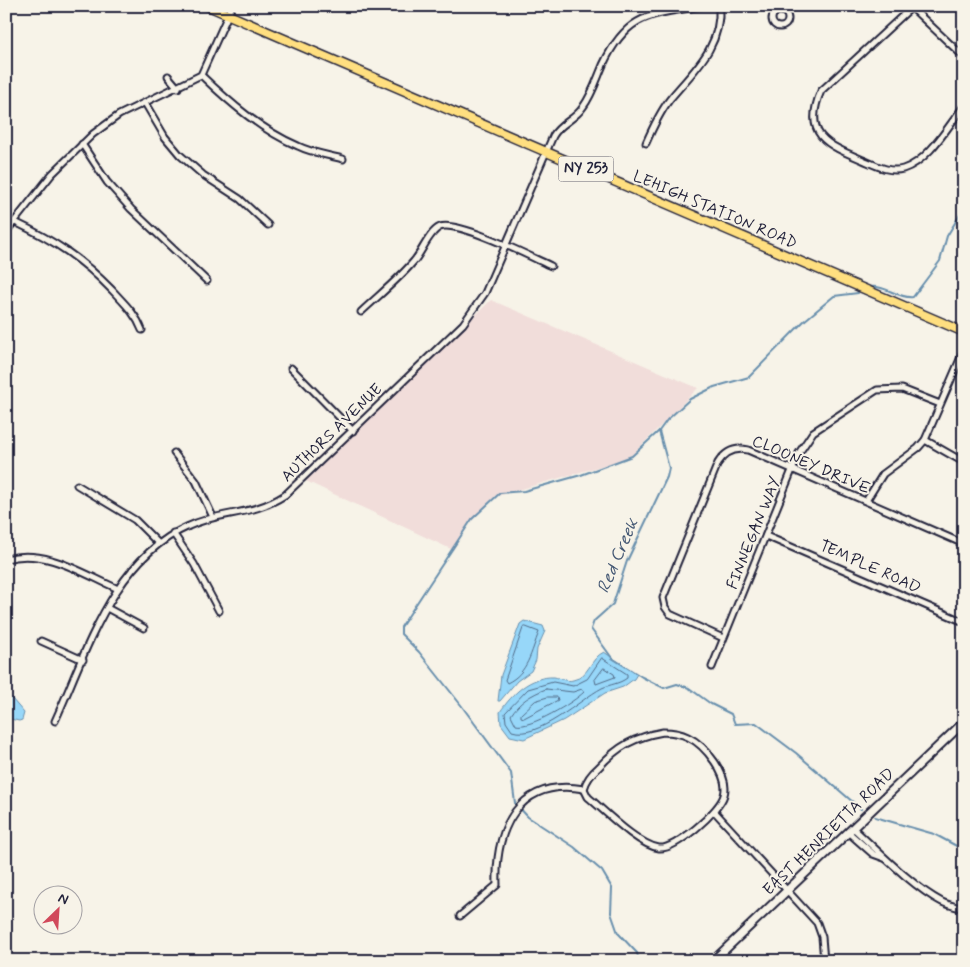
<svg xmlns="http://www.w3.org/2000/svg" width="970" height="967" font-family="Mynerve,sans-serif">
<rect width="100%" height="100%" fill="#f7f3e8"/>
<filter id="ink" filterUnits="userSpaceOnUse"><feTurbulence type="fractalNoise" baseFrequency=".02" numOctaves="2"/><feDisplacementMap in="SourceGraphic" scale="10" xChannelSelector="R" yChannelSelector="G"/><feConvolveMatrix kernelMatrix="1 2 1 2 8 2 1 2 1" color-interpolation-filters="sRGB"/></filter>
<g filter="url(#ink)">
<!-- built -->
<path fill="#f1ddda" d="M491,300L698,388L629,458L494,497L470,523L453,550L306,481Z"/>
<!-- water -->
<g fill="#97d7f9" stroke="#688fad">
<path d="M524,621L543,626L545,631L537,649L536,660L531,671L517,681L500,701H498L501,675L520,624Z"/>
<path d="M604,652L637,674L634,679L623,687L605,693L564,720L524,739L510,736L501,724L500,712C512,694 530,676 554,677C560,678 567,682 573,680C589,677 590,658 604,652Z"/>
<path d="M6,692L24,713L22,720L19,721L6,718Z"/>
</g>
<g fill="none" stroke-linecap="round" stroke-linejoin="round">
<!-- shore -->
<g stroke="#516a87" stroke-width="1">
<path d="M526,627L539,632C531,652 528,673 507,683L505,680L523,628Z"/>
<path d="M602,658L627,674V678C619,684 611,684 602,688C579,700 538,740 512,731L506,722L505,713L528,689L553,682L573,686L587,679Z"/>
<path d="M604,668L614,674L615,677L596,684L595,680Z"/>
<path d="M546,689L573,692L582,689L584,692C574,702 530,729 516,725L511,715C519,702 532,694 546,689Z"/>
<path d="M548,697H557L558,700L524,718L521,717V714L535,701Z"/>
</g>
<!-- stream -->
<g stroke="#688fad" stroke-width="2">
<path d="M871,287C885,285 899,299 913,297L940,261L947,236L964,208"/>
<path d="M858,293L834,296L804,321L749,377L714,387L690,399L667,420L659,431L669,468L667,477L627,561L613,604L594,621L591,629L612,658L642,677L664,688L677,684L689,688L711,704L731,714L735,724L756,723L796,753L861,809"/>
<path d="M875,817L934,834L964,850"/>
<path d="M639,961L637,953L618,933L611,913L612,888L602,871L574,847L528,817L515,803L511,773L461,705L419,652L401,634V627L472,519L500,493L524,491L581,475L632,456L659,431"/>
</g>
<defs>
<g id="minor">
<path d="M768,6L775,13"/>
<path d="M913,6L821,91C802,135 827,145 863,160C875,165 889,173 903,169C929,161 948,126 964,106"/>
<path d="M911,7L964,57"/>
<circle cx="780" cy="19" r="8"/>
<path d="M201,75C229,102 261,130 298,146C312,153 328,155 343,159"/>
<path d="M168,76L178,88"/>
<path d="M145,103L165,137L180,155L203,175L240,199L268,225"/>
<path d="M646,143C653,127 660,112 670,99C694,70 722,47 719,6"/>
<path d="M82,144L107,182L131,209L207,281"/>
<path d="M15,222C55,241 82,259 112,290C124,303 136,314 142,330"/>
<path d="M6,232L52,174L93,134L119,115L201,75L232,6"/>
<path d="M361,312C379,295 399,279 414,261C422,252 429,232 440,227C458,220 531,257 551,266"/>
<path d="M291,368L353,431"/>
<path d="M925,440L960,460L964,459"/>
<path d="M174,453L196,481L213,517"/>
<path d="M77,485L135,520L158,543"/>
<path d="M866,501L883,474L918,448L925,440L964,350"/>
<path d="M173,533L194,564L219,611"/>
<path d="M766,536L964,622"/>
<path d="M6,559C45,548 82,573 116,588"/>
<path d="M107,608L144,628"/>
<path d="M723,638L670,614L665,607L663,598L718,463C725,452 735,447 748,450L964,544"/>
<path d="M41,641L83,660"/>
<path d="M712,667L799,453L813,432L877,390L902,389L940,404"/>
<path d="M55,721C87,651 113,559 189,526C223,510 251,517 285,495L463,324L485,293L553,136C560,123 575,120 583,107C592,95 597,79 603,65C627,13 650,15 702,6"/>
<path d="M663,732C672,732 680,733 688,737C705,745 730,776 724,795C720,811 675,850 659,848C638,845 605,811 588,797L584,789C586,780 592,773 599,767C618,746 635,737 663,732Z"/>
<path d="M714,811L817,923L822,937L824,961"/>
<path d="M853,828C877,850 913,887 942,902C948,905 957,907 964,909"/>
<path d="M848,832L873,854L884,858"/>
<path d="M460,916L497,885C495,828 519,777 584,789"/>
</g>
<path id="secondary" d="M713,961L964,722"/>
<path id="primary" d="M208,6L964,332"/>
</defs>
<!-- minor casing -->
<use href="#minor" stroke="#22223b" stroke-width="9"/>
<!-- secondary casing -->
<use href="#secondary" stroke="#22223b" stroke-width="11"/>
<!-- primary casing -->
<use href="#primary" stroke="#22223b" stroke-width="11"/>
<!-- minor -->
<use href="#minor" stroke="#f7f3e8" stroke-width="5"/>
<!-- secondary -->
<use href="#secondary" stroke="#f7f3e8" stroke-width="7"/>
<!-- primary -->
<use href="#primary" stroke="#ffdf80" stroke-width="8"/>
</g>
</g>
<g text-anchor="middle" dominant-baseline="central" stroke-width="4" stroke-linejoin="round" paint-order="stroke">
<!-- shield labels -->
<rect fill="#f7f3e8" stroke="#62616f" stroke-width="1" x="558.5" y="156.5" width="55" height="25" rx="4"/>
<g font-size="15" font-weight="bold" fill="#22223b">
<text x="586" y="169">NY 253</text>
</g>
<!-- street labels -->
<g font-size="16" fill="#22223b" stroke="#f7f3e8">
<text transform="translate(715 210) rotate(23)">LEHIGH STATION ROAD</text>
<text transform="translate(332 433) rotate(-44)">AUTHORS AVENUE</text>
<text transform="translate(811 465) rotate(23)">CLOONEY DRIVE</text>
<text transform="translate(754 533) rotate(-68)">FINNEGAN WAY</text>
<text transform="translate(870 567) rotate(24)">TEMPLE ROAD</text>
<text transform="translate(829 832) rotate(-44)">EAST HENRIETTA ROAD</text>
</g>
<!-- water labels -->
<g font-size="18" font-style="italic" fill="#455874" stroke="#f7f3e8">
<text transform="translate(618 556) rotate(-67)">Red Creek</text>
</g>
</g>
<!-- margin -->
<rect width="970" height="967" fill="none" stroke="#f7f3e8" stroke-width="25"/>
<rect x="12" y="12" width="945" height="942" fill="none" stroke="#22223b" stroke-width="2" filter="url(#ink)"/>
<!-- north arrow -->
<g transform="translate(58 910) rotate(25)"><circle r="24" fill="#f7f3e8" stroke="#a29fa3"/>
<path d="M0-4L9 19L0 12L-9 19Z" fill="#d1495b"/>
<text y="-8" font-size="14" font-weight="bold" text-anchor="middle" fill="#22223b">N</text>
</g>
</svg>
